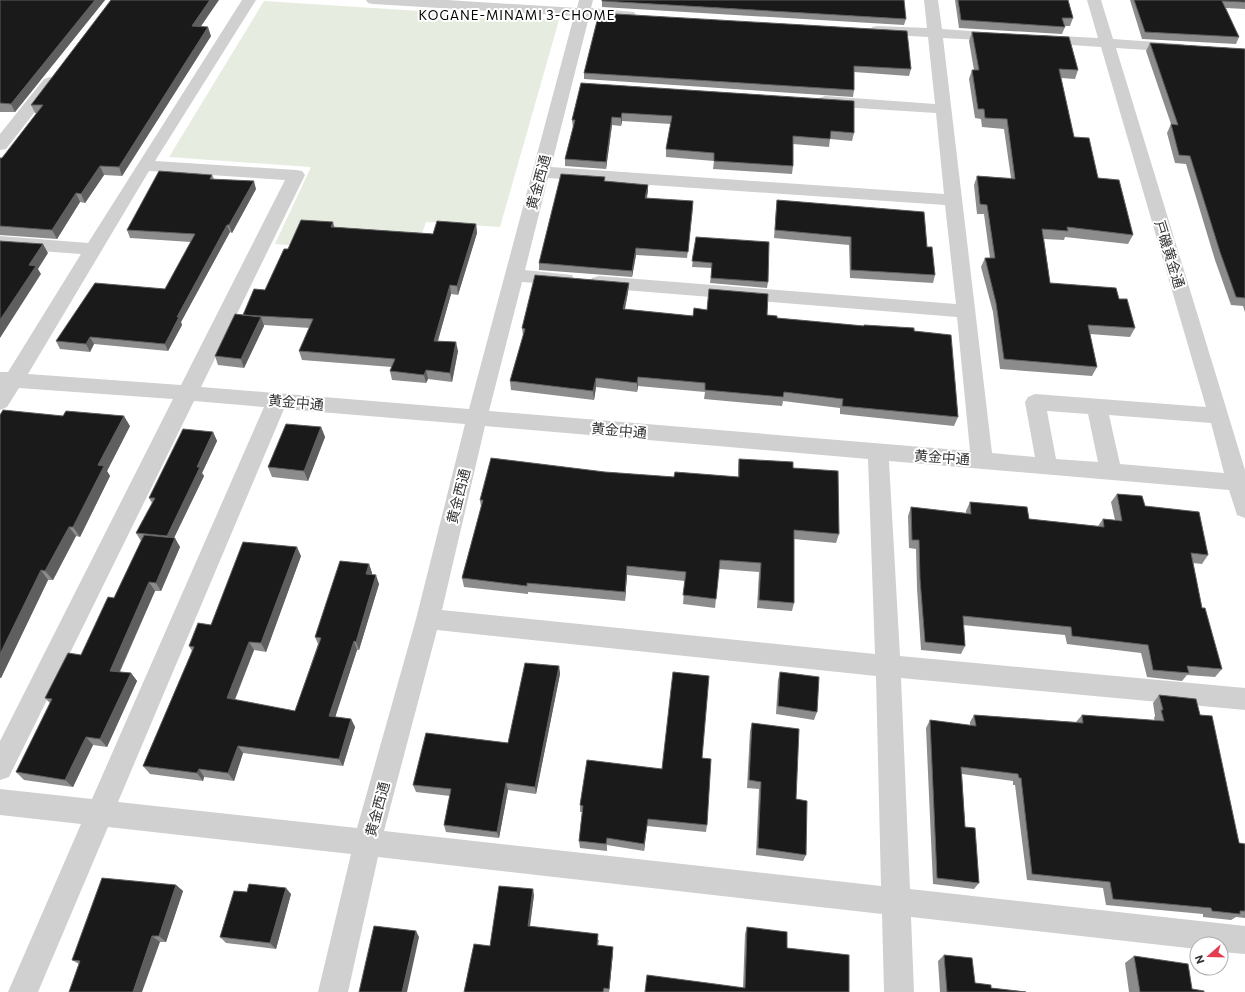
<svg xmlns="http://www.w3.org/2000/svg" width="1245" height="992" font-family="Commissioner,'Noto Sans JP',sans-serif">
<rect width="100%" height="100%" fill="#fff"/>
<!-- green -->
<path fill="#e6ecdf" d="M264,1L559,20L500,227L426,222L414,255L275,244L311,167L169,157Z"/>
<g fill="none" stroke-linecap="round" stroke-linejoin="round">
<!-- minor -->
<g fill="#d0d0d0" fill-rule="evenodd">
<path d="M242,0H256L155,161L296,170L302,171L305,175L201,387L469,409L574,16L373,4L368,3L366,0H447L577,8L579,0H593L591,8L634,12L636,15L634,18L629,19L589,17L551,167L944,194L936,113L825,106L819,104L817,101L819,98L825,96L935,104L928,37L877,34L872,33L870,30L872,27L877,26L927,28L924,0H938L942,29L1000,33L1005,34L1007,37L1005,40L1000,41L943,38L992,453L1035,457L1025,402L1028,397L1035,394L1206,407L1101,47L1041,43L1036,42L1034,39L1036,36L1041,35L1098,38L1087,0H1101L1113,39L1183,44L1186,47L1183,50L1178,52L1116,48L1245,470V518L1237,515L1229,490L889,461L900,656L1245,688V710L901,678L910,889L1245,926V954L1221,952V944H1197V949L911,917L914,992H884L882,914L378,857L348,992H318L351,854L108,827L38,992H8L81,824L0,815V789L92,799L264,407L194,401L9,777L0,780V741L173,399L19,388L7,407L0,410V372H8L81,254L0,248V236L88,243ZM149,171L285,180L181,385L28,374ZM548,178L945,205L956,304L599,276L592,278L590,282L592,286L599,288L957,317L970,451L489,411L522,282L565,285L572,283L574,279L572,275L525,270ZM284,409L465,424L416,619L357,828L118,802ZM1047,411L1088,414L1098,462L1056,459ZM1109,415L1211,423L1224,473L1120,464ZM485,426L868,459L875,654L442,610ZM437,630L876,676L881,886L384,831Z"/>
<path d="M50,77L56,79L58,82L6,149L0,150V134L44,79Z"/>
</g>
</g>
<!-- wall -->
<g fill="#8c8c8c">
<path d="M0,0H105L15,112H0Z"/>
<path d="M955,0H1068L1073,18L1070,26H1064L1065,27L1062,34L959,28Z"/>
<path d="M1130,0H1245V9L1226,8L1239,37L1236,44L1142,39Z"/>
<path d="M602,1L906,19L904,25L602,7Z"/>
<path d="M599,13L911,69L909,76L854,72V90L853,97L584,79V73Z"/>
<path d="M200,27L211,36L122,176L104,175L85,203L80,202L57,239L0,235V158H2L37,114L35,113L31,105Z"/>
<path d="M972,32L1078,70L1075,79L1061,78L1074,137L1098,178L1133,235L1128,244L1065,237L1064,240L1044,239L1050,283L1119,299L1135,328L1130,337L1090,334L1097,367L1092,376L1000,369L993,312L981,267L985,258H990L984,214H977L974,185L977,176L1011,178L1004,129L982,127L981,119L975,118L969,79L972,70H974L969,41Z"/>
<path d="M1150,43L1245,49V312L1243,306L1231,305L1215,260L1186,164L1175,163L1167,133L1171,124L1146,51Z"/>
<path d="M581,83L854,133L852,141L830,139L829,147L793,144V166L792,174L713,169L714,161L666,157V149L671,124L622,121L621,126L612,125L606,169L565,166V159L573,128L572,120Z"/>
<path d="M212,175L214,179L256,189L232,233L230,232L181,322L182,325L168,351L94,344L90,352L60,349L56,341L165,289L191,242L130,238L127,230Z"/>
<path d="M605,177V181L648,185V191L647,198L693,208L687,258L636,255L632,277L539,270V263Z"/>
<path d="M777,200L927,247L935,275L933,283L850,278L849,245L774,238L776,209Z"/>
<path d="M476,224L477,233L458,295L451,294L438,341L458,351L452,382L428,379L426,383L392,380L390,371L392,367L302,360L299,351L310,328L264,325V326L244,368L218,365L215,356L243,315L265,290L288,249L334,227L433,234Z"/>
<path d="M696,237L768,282L767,288L710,283L712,268L692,267Z"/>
<path d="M629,283L628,292L625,309L693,316L767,315L777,318L863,326L864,325L914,331L958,417L954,426L840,414V408L783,401L782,406L704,399L705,392L638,386L637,392L596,387L594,400L511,390L510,381L523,336L522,328Z"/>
<path d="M0,415L130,426L107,471L110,476L80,537L76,536L53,580H48L1,678H0Z"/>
<path d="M321,427L325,437L308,481L272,477L268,467Z"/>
<path d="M213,432L217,441L202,473L204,476L174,538L180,547L161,591H155L120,672L131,673L137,681L107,747L93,745L73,787L24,780L16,772L50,703L45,698L81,655L114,598L141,541L136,533L152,503L149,498Z"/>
<path d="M739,459L793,468L839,534L836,543L794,539V603L792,611L757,608L759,572L719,569L715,608L683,604L685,581L627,575L625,601L528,592V594L464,587L462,578L481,507L480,500L605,472L674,477H738V468Z"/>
<path d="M1117,494L1145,506L1208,555L1202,564L1193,563L1202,608L1222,669L1215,677L1187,675L1182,681L1147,677L1141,653L1067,644L1065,635L963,625L965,646L961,654L921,650L917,588L916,549L909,548L908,516L911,507L966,513V511L970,502L1029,519L1098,526L1103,519L1115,520L1111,502Z"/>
<path d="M301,556L266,652L254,650L235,700L295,711L318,644L315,637L369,564L372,573V575L379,584L359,650H357L335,717L351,719L355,727L343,766L243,753L234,781L204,777L203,781L150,774L143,766L192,651L189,646L211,625Z"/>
<path d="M559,666L560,674L536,794L508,790L499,838L446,832L444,825L450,796L416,792L413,785L508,743Z"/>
<path d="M780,672L817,712L814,720L776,714L778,680Z"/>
<path d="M1159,695L1200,715L1239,843L1245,844V918L1236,917L1231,920L1203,917V914L1106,905L1103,888L1027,880L1015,785H1013V781L962,774L965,827L979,883L974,889L933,884L926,728L930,720L970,726V722L974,715L1076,722L1082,715L1155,721L1154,718L1155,716L1153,703Z"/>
<path d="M752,723L796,799L806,855L803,861L756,855L759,789L747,788L750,731Z"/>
<path d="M702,758L707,825L706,832L647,826L644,851L607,845V851L580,848L579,841L582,812H580V805L662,769Z"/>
<path d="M176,885L183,891L166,942H160L79,964L72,960Z"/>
<path d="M247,892L291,894L276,949L226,943L220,937Z"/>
<path d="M534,895L530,926L599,940L598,945L613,952L609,992H464L490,946Z"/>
<path d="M747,927L787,948L849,992L743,988L745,934Z"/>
<path d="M944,955L975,983L991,988L1026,992H940L938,961Z"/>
<path d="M1134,956L1192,989L1204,992H1129L1125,963Z"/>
</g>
<!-- shaded-wall -->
<g fill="#5f5f5f">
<path d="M95,0H105L15,112L11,104Z"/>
<path d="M210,0H219L195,35L192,26Z"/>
<path d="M208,27L211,36L122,176L119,167Z"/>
<path d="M622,113V121L621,126V118Z"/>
<path d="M612,117V125L606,169V162Z"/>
<path d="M100,166L104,175L85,203L81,194Z"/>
<path d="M254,181L256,189L232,233L229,225Z"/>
<path d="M648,185V191L645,204V198Z"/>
<path d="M76,193L80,202L57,239L52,230Z"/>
<path d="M333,222L335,231L331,227Z"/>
<path d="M476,224L477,233L458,295L457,286Z"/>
<path d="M227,225L230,232L181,322L182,325L168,351L165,344L177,317Z"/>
<path d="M43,244L48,253L38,269L41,274L0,338V320L29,265Z"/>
<path d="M636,248V255L632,277V271Z"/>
<path d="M629,283L628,292L623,318V309Z"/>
<path d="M450,285L451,294L435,350L434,341Z"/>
<path d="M261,317L264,326L244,368L241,359Z"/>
<path d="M90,337L94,344L90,352L86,344Z"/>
<path d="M456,342L458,351L452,382L450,373Z"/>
<path d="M426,370L428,379L426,383L424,375Z"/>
<path d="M638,377V386L637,392V383Z"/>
<path d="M596,378V387L594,400L593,391Z"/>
<path d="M124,416L130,426L107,471L110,476L80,537L73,527L98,465Z"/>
<path d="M321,427L325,437L308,481L304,471Z"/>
<path d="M213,432L217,441L202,473L204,476L171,544L167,536Z"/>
<path d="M69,527L76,536L53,580L45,571Z"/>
<path d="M175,538L180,547L161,591L156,583Z"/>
<path d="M297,547L301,556L266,652L261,643Z"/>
<path d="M369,564L372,573L369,583L366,574Z"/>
<path d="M627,566V575L625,601V592Z"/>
<path d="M41,570L48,580L1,678L0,677V654Z"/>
<path d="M376,575L379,584L359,650L356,642Z"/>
<path d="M149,582L155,591L116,679L110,671Z"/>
<path d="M354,641L357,650L333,724L329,716Z"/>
<path d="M249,642L254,650L232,706L227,698Z"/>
<path d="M559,666L560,674L536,794L535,787Z"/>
<path d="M131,673L137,681L107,747L100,739Z"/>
<path d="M351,719L355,727L343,766L339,759Z"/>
<path d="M86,737L93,745L73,787L65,780Z"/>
<path d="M238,746L243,753L234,781L228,773Z"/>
<path d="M199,769L204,777L203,781L197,773Z"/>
<path d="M506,783L508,790L499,838L497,832Z"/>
<path d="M648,819L647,826L644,851V844Z"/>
<path d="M176,885L183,891L166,942L159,936Z"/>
<path d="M286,888L291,894L276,949L270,943Z"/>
<path d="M533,889L534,895L529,932L528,926Z"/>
<path d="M416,931L419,937L407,992H402Z"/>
<path d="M152,936L160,942L142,992H133Z"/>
<path d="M613,947V952L609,992V989Z"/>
</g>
<!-- building -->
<g fill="#1a1a1a" stroke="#5f5f5f">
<path d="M0,0H95L11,104L0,103Z"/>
<path d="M111,0H210L192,26L208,27L119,167L100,166L81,194L76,193L52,230L0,226V158H2L43,105H31Z"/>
<path d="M602,0H904L906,19L602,1Z"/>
<path d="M958,0H1068L1073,18H1062L1065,27L961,20Z"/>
<path d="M1134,0H1245V2L1222,1L1239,37L1145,32Z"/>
<path d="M599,13L907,31L911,69L854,66V90L584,73Z"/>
<path d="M972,32L1069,37L1078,70L1059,69L1074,137L1089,138L1098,178L1119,180L1133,235L1067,227L1068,231L1042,229L1050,283L1116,288L1119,299H1127L1135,328L1088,325L1097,367L1004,359L996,303L985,258H995L987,205L980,204L977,176L1015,179L1007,119L985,118L984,109H978L972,70H979Z"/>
<path d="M1150,43L1245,49V298L1236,297L1220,252L1190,156L1179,155L1171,124L1178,125Z"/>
<path d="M581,83L854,101V133L831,131L830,139L793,136V166L714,161V153L666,149L672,116L622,113L621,118L612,117L606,162L565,159L575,120H572Z"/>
<path d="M159,171L212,175L210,179L254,181L229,225H227L177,317H179L165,344L90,337L86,344L56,341L95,283L165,289L195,234L127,230Z"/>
<path d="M561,174L605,177L604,181L648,185L645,198L693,201L688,252L636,248L632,271L539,263Z"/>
<path d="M777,200L924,212L927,247H932L935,275L851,270V237L775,230Z"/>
<path d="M301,220L333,222L331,227L433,234L437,221L476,224L457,286L450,285L434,341L456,342L450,373L426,370L424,375L390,371L395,359L299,351L313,319L243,315L261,317L241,359L215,356L235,314L243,315L254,289L265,290L284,249H288Z"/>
<path d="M696,237L769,242L768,282L711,278L712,263L692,261Z"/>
<path d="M0,241L43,244L29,265L36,266L0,320Z"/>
<path d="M535,275L629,283L623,309L693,316L694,308L707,310L709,289L768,294L767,315L777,316V318L864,326V325L914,328V331L951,335L958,417L842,406L843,399L784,392L783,397L705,390V383L638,377L637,383L596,378L593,391L510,381L525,329L522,328Z"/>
<path d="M3,410L63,416L66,411L124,416L98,465L104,466L73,527H69L45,571L41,570L0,654V415Z"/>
<path d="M286,424L321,427L304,471L268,467Z"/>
<path d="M183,429L213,432L197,467H200L167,536L136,533L155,498H149Z"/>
<path d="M491,458L605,472L674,477L675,472L739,477V459L793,462V468L838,471L839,534L794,530V603L759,600L761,563L720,560L716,599L683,595L686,572L627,566L625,592L527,583V586L462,578L483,500H480Z"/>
<path d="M1117,494L1142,496L1145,506L1199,512L1208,555L1191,553L1202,608H1205L1222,669L1187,666L1189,673L1153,670L1148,645L1072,636L1071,627L963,616L965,646L925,642L920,579L919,540H912L911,507L971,514L970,502L1027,507L1029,519L1104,527L1103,519L1122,521Z"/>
<path d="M144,535L175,538L156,583L149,582L110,671L131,673L100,739L86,737L65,780L16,772L52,699L45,698L68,653L81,655L108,597L114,598Z"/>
<path d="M243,542L297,547L261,643L249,642L227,698L295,711L321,638L315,637L340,561L369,564L366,574L376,575L356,642L354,641L329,716L351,719L339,759L238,746L228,773L199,769L197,773L143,766L194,647L189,646L198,623L211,625Z"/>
<path d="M525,663L559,666L535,787L506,783L497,832L444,825L451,789L413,785L426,733L508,743Z"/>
<path d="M673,672L709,676L702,758L711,759L707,825L648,819L644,844L607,838L606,844L579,841L583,806L580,805L587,760L662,769Z"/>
<path d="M780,672L819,677L817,712L778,706Z"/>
<path d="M1159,695L1196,699L1200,715L1212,716L1239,843L1245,844V911H1240V914L1212,911L1211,908L1113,899L1110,882L1032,874L1021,778H1019L1018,774L961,767L965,827L975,828L979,883L937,878L930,720L976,726L974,715L1083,723L1082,715L1164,721L1161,710H1163Z"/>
<path d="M752,723L799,729L796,799L807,801L806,855L758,848L761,782L749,780Z"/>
<path d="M102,878L176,885L159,936H152L133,992H69L80,961L72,960Z"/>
<path d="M249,884L286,888L270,943L220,937L234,891L247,892Z"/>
<path d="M499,886L533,889L528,926L598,934L597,945L613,947L609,989L604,988L603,992H464L474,944L490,946Z"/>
<path d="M374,926L416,931L402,992H359Z"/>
<path d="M747,927L787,932V948L849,955V992H645L647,975L745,988Z"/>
<path d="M944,955L972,958L975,983L991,985V988L1026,992H947Z"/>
<path d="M1134,956L1188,964L1192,989L1204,991V992H1140Z"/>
</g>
<g text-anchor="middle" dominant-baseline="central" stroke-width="4" stroke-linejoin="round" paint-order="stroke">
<!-- far-neighbourhood labels -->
<g font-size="13" letter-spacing="1" fill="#000" stroke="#fff">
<text x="517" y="15">KOGANE-MINAMI 3-CHOME</text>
</g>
<!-- street labels -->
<g font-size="14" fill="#333" stroke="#fff">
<text transform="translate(538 182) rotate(-75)">黄金西通</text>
<text transform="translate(1170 254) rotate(73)">戸磯黄金通</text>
<text transform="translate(296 402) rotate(5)">黄金中通</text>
<text transform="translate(619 430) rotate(5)">黄金中通</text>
<text transform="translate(942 457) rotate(4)">黄金中通</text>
<text transform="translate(458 496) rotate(-76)">黄金西通</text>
<text transform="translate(377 809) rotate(-75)">黄金西通</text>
</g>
</g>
<!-- north arrow -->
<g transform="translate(1209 956) rotate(250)"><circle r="19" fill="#ffffff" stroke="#adadad"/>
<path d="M0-3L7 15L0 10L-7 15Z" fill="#e23c4f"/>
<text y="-6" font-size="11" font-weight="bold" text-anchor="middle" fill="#333333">N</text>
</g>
</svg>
